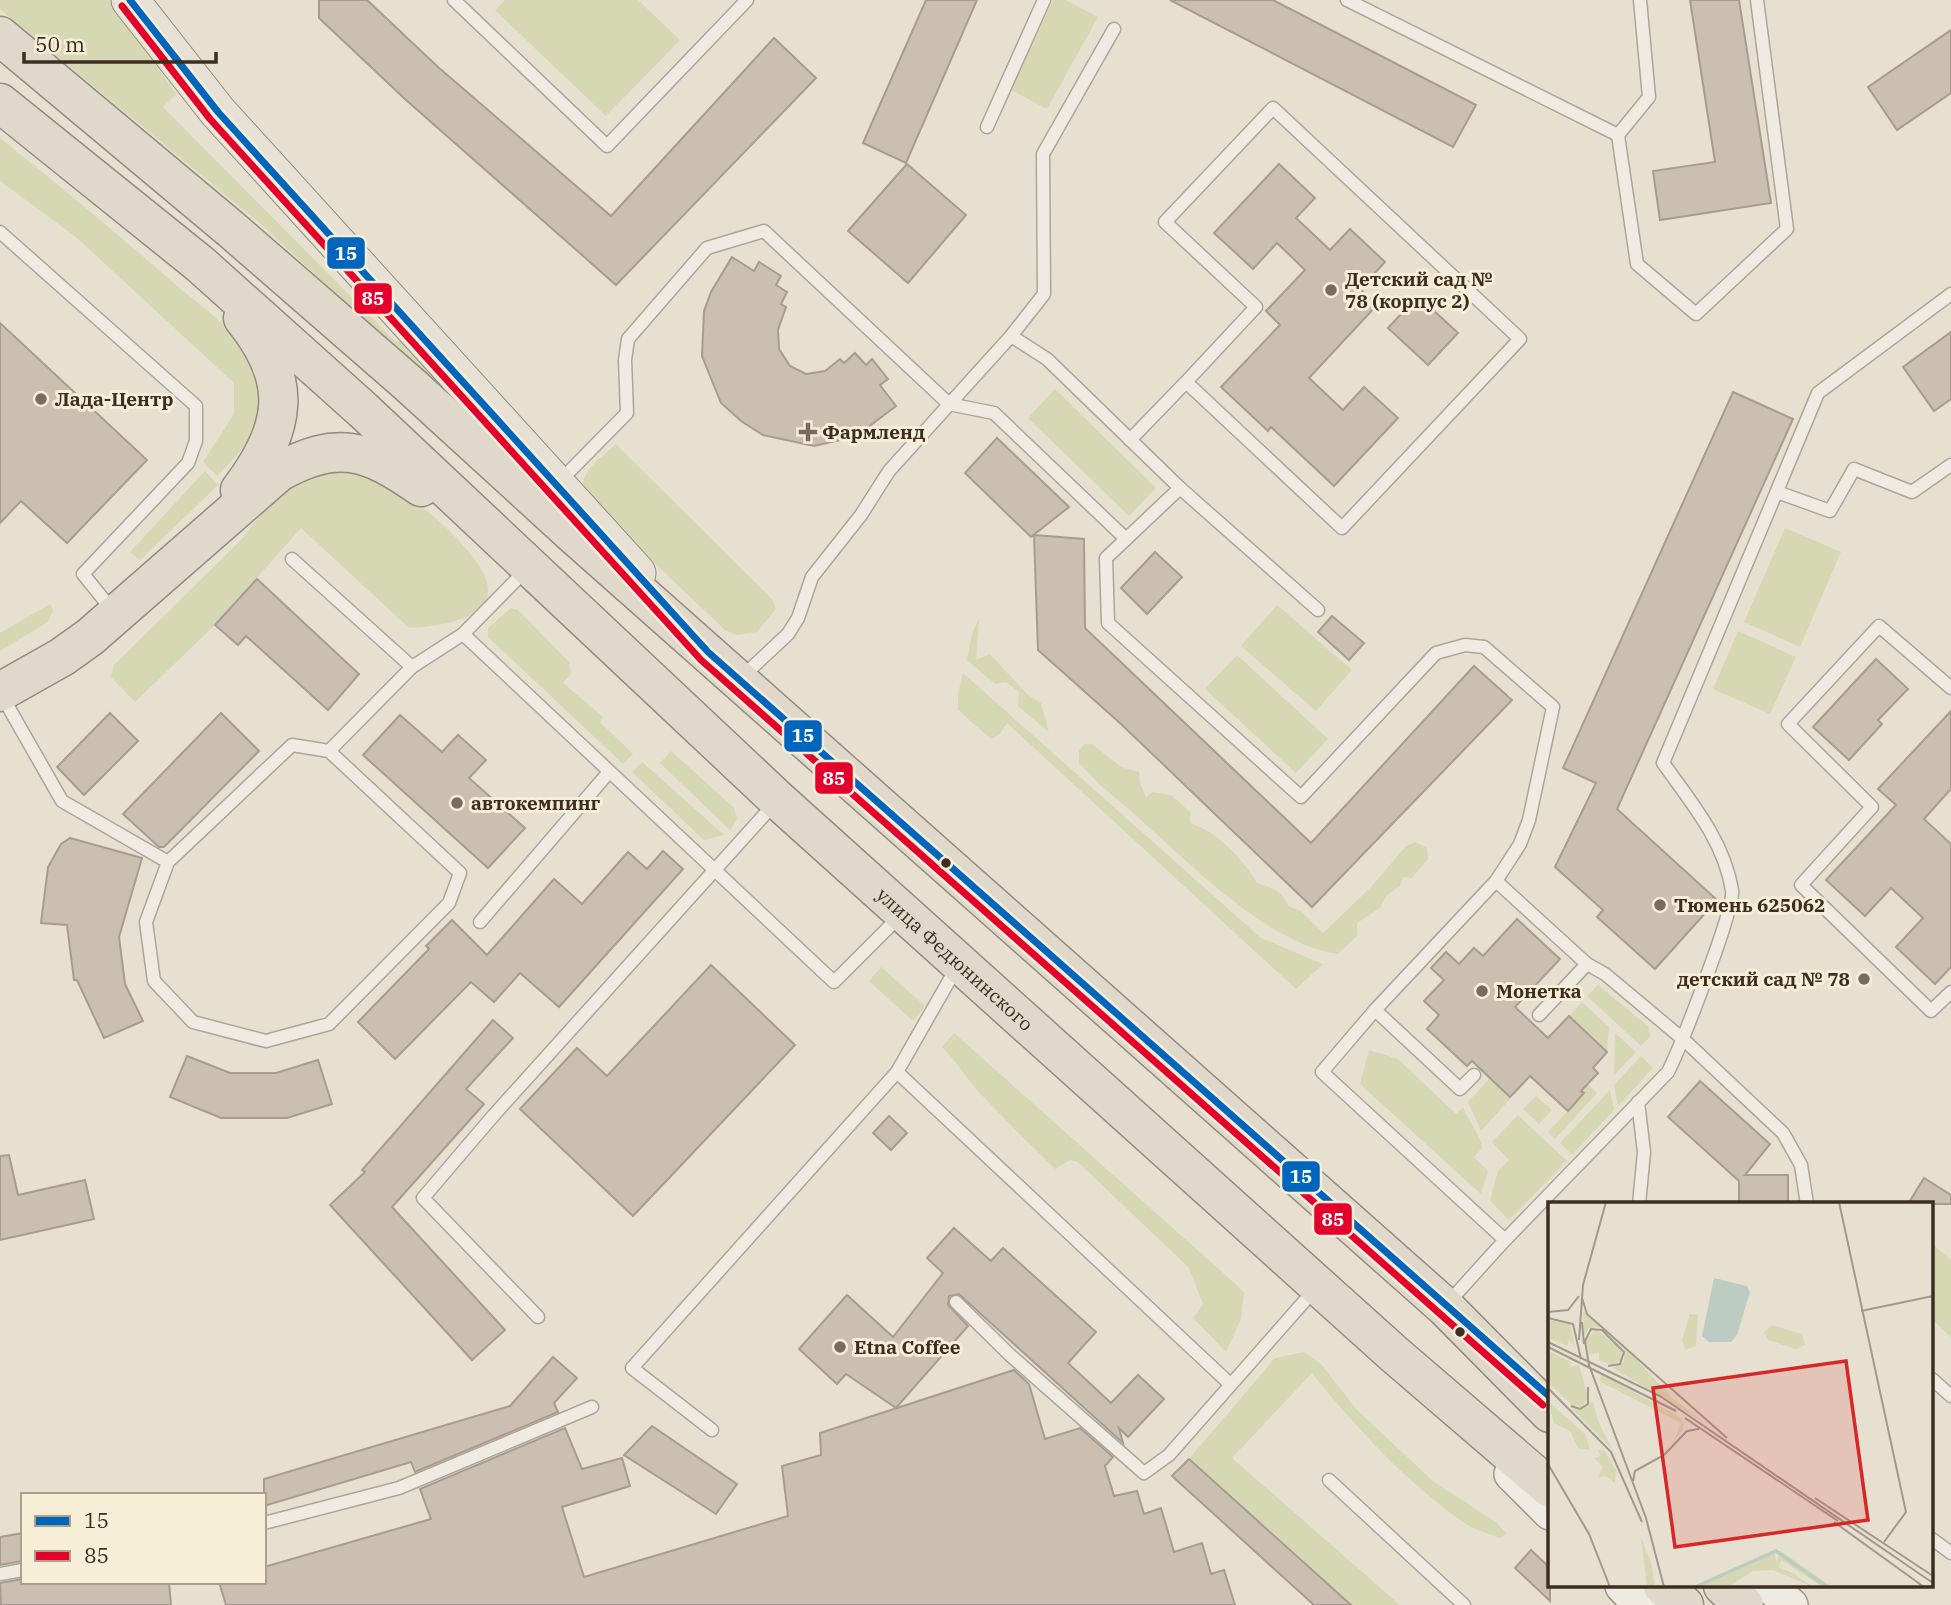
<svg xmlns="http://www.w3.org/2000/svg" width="1951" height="1605" font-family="'IBM Plex Serif',serif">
<rect width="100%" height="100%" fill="#e7e0d1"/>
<!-- green -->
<g fill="#d6d7b3">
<path d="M0,0H110L176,94L163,107L396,342L399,340L509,449L505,451L263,226L0,9Z"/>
<path d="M505,0H638L680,40L606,116L495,10Z"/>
<path d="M1053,0H1066L1098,17L1047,109L1011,90Z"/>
<path d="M0,138C60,186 119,235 177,286C198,304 227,323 243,348C253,364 261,390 259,409C256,438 236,456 217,476L203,462L234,414V383L77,238L0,181Z"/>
<path d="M1055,389L1156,488L1129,516L1028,418Z"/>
<path d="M616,444L772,599L776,609L757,632L737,635L725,630L588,500C572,476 599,460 616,444Z"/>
<path d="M344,464C367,476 395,487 416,502C437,518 481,557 487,583C497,621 432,627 409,628L301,528L215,625L135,702L111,677L114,665L241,540L285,484Z"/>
<path d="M205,471L218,485L140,560L130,552Z"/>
<path d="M1785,528L1841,552L1800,647L1744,622Z"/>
<path d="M50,604L53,610L48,622L0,651V633Z"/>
<path d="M1277,605L1352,670L1316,711L1241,646Z"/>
<path d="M511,608L518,610L569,662L571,674L563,683L603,717L600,722L633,754L623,764L488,637V628Z"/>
<path d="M979,618L976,660L990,654L1028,695L1041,703L1049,732L1018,706L1019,692L1006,682L995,684L967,660L972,634Z"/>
<path d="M1738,631L1796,657L1770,714L1713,689Z"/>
<path d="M1237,655L1328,739L1296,773L1205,689Z"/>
<path d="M963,673L1261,938L1323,964L1296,989L1007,723L999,735L991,739L958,710V693Z"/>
<path d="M1084,744H1092L1121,767L1139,772L1140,783L1146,797L1153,792L1171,795L1190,812V823C1218,832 1243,859 1257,883C1271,887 1283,892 1288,906L1301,911L1323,933L1372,886L1405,847L1415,842L1427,848L1428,859L1412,878L1403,877L1400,886L1386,896L1380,908L1357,923V936L1338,954C1256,943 1166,836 1100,785L1079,763V751Z"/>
<path d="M671,751L734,808L737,819L730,830L660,763Z"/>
<path d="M642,762L724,835L704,840L632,772Z"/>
<path d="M881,967L925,1006L913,1021L869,981Z"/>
<path d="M1598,985L1649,1027L1650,1037L1641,1046L1587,996Z"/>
<path d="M1582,1002L1609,1027L1607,1052L1569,1016Z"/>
<path d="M954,1033L1239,1287L1244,1292L1241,1319L1226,1352L1193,1318L1203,1304L1189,1268L1078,1162L1070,1160L1055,1169C1029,1143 1002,1117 977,1090C965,1076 956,1061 942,1047Z"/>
<path d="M1615,1033L1636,1052L1614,1075Z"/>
<path d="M1369,1050L1398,1059L1456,1114L1463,1107C1468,1121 1481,1135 1482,1148L1474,1157L1488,1171L1481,1194L1360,1084Z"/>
<path d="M1641,1056L1653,1068L1618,1106L1614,1085Z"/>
<path d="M1490,1078L1511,1098L1481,1131L1468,1102Z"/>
<path d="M1587,1084L1597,1093L1555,1139L1548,1132L1584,1094L1581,1091Z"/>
<path d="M1610,1090L1614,1110L1572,1155L1560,1143Z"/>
<path d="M1536,1096L1552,1110L1539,1124L1523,1109Z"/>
<path d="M1518,1115L1567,1161L1509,1220L1490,1201L1498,1171L1509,1160L1492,1142Z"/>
<path d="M1932,1244L1951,1260V1337L1932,1319Z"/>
<path d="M1304,1352L1321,1364L1357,1410L1434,1482L1496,1522L1507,1534L1500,1538C1489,1534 1476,1530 1466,1524C1411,1487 1353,1425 1312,1373L1232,1458L1400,1605H1351L1189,1459L1275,1358Z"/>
</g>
<!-- building -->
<g fill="#cbbfb2" stroke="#a89c90" stroke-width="2">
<path d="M319,0H367L438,67L611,216L774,38L816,78L616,285L406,100L319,18Z"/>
<path d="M926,0H977L906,163L863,143Z"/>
<path d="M1170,0H1273L1476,105L1453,147Z"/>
<path d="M1690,0H1739L1771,203L1660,220L1653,171L1715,162Z"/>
<path d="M1951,30V93L1897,130L1868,87Z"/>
<path d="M907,164L966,215L908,283L848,231Z"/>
<path d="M1279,164L1315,198L1296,218L1330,250L1350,229L1385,262L1360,289L1377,305L1309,378L1343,410L1364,387L1398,418L1334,486L1271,427L1268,431L1221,387L1280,325L1266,311L1305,270L1277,243L1253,269L1214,233Z"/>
<path d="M732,257L754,271L759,262L781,276L776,285L787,292L781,304L786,307L778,330L779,349L790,366L806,374L825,371L840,359L844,363L855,353L866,365L872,359L888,379L880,385L896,406L867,428L840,440L814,446L763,435L741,421L721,403L702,356L704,311L711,292Z"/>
<path d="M1418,296L1458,333L1428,365L1388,328Z"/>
<path d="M0,323L147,460L67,543L21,501L0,523Z"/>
<path d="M1951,332V399L1934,411L1903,367Z"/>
<path d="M1733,392L1793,419L1617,809L1717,900L1655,969L1597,917L1603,910L1555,867L1596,783L1563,768Z"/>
<path d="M997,438L1069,507L1031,537L965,473Z"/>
<path d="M1034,535L1084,539L1085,628L1311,843L1474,666L1512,700L1312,907L1121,724L1038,650Z"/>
<path d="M1155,552L1182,577L1147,614L1121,588Z"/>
<path d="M257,579L359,674L328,710L246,636L238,645L215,625Z"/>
<path d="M1332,616L1364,643L1349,660L1318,632Z"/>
<path d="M1876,659L1908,689L1878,720L1882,724L1849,760L1813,727Z"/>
<path d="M1951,711V789L1924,819L1951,844V967L1935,984L1896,947L1923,918L1891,888L1865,916L1826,880L1896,805L1878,789Z"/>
<path d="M110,713L138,741L84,795L57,767Z"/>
<path d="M221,713L259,751L164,847H159L123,814Z"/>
<path d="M400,715L442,752L458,735L486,760L469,778L525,828L488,868L363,755Z"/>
<path d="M70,838L142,858L119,937L125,984L143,1021L104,1038L77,980H74L67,925L41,923L48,867L61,844Z"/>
<path d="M663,851L683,869L559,1007L520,973L494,1002L471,982L395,1059L358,1022L429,949L426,946L452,920L487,955L554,879L582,904L628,852L647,869Z"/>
<path d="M1517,919L1560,959L1515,1007L1548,1038L1569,1016L1607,1052L1593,1068L1598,1073L1581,1091L1584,1093L1568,1111L1530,1076L1510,1097L1472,1061L1467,1066L1427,1029L1439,1015L1424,1001L1444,980L1431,968L1446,952L1459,964L1474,948L1483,956Z"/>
<path d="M711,965L795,1045L633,1216L520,1109L577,1048L607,1076Z"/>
<path d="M493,1020L513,1038L466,1089L484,1104L392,1207L505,1330L472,1360L330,1205L365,1172L362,1170Z"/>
<path d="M187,1056L230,1073H276L318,1060L332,1104L287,1118H221L170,1097Z"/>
<path d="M1700,1081L1770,1144L1745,1175H1788V1204H1739V1181L1668,1117Z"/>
<path d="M889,1116L907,1133L891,1150L873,1133Z"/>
<path d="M9,1155L18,1195L85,1180L94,1219L0,1240V1156Z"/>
<path d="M1924,1178L1951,1195V1204H1908Z"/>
<path d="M954,1228L991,1261L1003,1248L1096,1332L1068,1363L1111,1403L1138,1375L1164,1399L1128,1437L1119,1428L1123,1443L959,1294L949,1296L948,1305L968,1326L896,1408L846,1374L837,1384L799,1349L847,1295L893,1337L943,1273L927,1258Z"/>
<path d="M553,1357L577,1378L554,1403L558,1412L415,1472L411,1462L264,1506V1479L510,1406Z"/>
<path d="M1014,1370L1029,1384L1045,1439L1080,1428L1113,1457L1105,1466L1114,1496L1137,1491L1144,1514L1161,1508L1174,1552L1202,1543L1211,1574L1224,1570L1235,1605H226L219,1582H264V1567L431,1519L420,1489L565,1428L582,1469L622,1458L630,1486L562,1507L584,1577L788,1516L782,1466L821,1455L820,1433Z"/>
<path d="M652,1426L737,1484L716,1514L624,1455Z"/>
<path d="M1189,1459L1351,1605H1314L1172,1476Z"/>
<path d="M23,1533V1561L0,1565V1537Z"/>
<path d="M1531,1550L1550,1568V1601L1515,1568Z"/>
<path d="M23,1579V1584L169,1582L171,1605H1L0,1583Z"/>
</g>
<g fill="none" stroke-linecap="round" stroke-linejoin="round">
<defs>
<g id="service">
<path d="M454,0L607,146L747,0"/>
<path d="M1347,0L1618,135"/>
<path d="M1640,0L1649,97L1618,135L1637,264L1696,314L1787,229L1757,0"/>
<path d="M987,127L1044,0"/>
<path d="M0,232L196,406V441L188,463L83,574L113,611"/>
<path d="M1011,336L1047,359L1180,488L1106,558L1108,623L1301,797L1436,653L1465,645L1484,647L1553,707L1529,820L1520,844L1496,881L1375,1010L1322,1072L1505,1240L1447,1304"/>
<path d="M1130,440L1186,382L1342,528L1520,339L1273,108L1165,222L1256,307L1186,382"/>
<path d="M558,483L627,413L625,360L628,339L707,248L764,231L949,404L994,413L1126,539"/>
<path d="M1180,488L1318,610"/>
<path d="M1777,492L1830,511L1854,469L1912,492L1951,465"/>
<path d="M292,559L412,667"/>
<path d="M463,634L834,982L900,916"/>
<path d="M742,677L788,634L798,618L812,577L861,515L889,471L1011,336L1044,294L1043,154L1114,29"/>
<path d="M1951,688L1879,626L1788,724L1872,807L1801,885L1931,1011L1951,992"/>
<path d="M2,696L62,801L168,862"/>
<path d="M329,751L292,745L168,862L146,922L154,981L193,1022L266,1041L329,1024L449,903L460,873L329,751L412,667L463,634L526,570"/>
<path d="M1496,881L1587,964L1605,974L1684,1040L1783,1133L1801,1165L1807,1204"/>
<path d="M480,922L609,772"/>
<path d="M1375,1010L1460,1089L1474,1075"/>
<path d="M1539,1015L1587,964"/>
<path d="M897,1072L1230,1384"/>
<path d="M1638,1102L1644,1152L1639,1204"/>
<path d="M1505,1240L1668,1072C1680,1048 1735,909 1732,890C1724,841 1691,802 1663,763L1818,393L1951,294"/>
<path d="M956,1302L1010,1355L1144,1473L1169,1455L1316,1288"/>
<path d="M538,1317L423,1198L493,1116L776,802"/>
<path d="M1932,1379L1951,1396"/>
<path d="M712,1430L632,1368L897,1072L958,965"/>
<path d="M1329,1480L1464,1605"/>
<path d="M264,1523L399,1488L592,1407"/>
<path d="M1932,1539L1951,1553"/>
<path d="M0,1574L23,1570"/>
</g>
<g id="secondary">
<path d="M1511,1474L1550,1513"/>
<path d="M1622,1586L1640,1605"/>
<path d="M1769,1586L1791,1605"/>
</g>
<path id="primary" d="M130,0L218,112L637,573"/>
<g id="trunk">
<path d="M0,36L232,230L409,384L572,533L1445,1307L1550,1413"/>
<path id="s1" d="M0,103L200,264L363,410L778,800L1394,1354L1550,1488"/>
<path d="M240,490C287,428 294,381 243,318"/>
<path d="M0,692L62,657L90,637L279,472C338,439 368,450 421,487"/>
<path d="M1663,1586L1684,1605"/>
<path d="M1723,1586L1744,1605"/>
</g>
</defs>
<!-- service casing -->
<use href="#service" stroke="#ada599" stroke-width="15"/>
<!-- secondary casing -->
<use href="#secondary" stroke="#9c958a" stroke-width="36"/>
<!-- primary casing -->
<use href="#primary" stroke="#928b80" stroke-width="39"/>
<!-- trunk casing -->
<use href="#trunk" stroke="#928b80" stroke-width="41"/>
<!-- service -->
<use href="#service" stroke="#efebe3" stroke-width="12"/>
<!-- secondary -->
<use href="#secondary" stroke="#efebe3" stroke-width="33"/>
<!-- primary -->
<use href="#primary" stroke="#e6e1d4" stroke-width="37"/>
<!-- trunk -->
<use href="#trunk" stroke="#e0d9cb" stroke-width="38"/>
<defs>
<path id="bus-1" d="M130,0L218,112L708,652L1550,1397"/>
<path id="bus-2" d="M122,6L210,119L701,660L1543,1405"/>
</defs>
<!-- bus-1 casing -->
<use href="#bus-1" stroke="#f7eed8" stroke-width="12"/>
<!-- bus-2 casing -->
<use href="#bus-2" stroke="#f7eed8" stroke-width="12"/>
<!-- bus-1 -->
<use href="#bus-1" stroke="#0065bd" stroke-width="7"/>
<!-- bus-2 -->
<use href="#bus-2" stroke="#e4002b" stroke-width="7"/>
</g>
<!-- markers -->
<g fill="#786c5e" stroke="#f7eed8" stroke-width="2.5">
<circle cx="1331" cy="290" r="7"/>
<circle cx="41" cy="399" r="7"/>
<path d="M804.5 421.5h7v7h7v7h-7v7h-7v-7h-7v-7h7z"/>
<circle cx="457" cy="803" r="7"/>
<circle cx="1660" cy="905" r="7"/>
<circle cx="1864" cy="979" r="7"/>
<circle cx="1482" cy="991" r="7"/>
<circle cx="840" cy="1347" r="7"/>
</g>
<g fill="#3d2e20" stroke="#f7eed8" stroke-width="2.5">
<circle cx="946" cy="863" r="6"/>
<circle cx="1460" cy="1332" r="6"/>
</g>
<g text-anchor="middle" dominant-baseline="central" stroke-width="6" stroke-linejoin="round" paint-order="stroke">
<!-- poi labels -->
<g font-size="19" font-weight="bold" fill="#3d2e20" stroke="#f7eed8" text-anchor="start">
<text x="1345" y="279">Детский сад №<tspan x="1345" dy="22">78 (корпус 2)</tspan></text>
<text x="55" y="399">Лада-Центр</text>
<text x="822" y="432">Фармленд</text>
<text x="471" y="803">автокемпинг</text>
<text x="1674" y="905">Тюмень 625062</text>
<text x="1850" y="979" text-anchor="end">детский сад № 78</text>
<text x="1496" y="991">Монетка</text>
<text x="854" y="1347">Etna Coffee</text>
</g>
<!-- street labels -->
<g font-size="19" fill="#3d2e20" stroke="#f7eed8">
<text stroke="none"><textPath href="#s1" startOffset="1283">улица Федюнинского</textPath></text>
</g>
</g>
<!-- overview -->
<g transform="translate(1548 1202)">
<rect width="385" height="385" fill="#e7e0d1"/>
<path d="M35,109L53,123L78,146L123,195L162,224L65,166L76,160V147L52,125L41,126L36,134ZM142,112L150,113L148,144L137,148L134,138ZM0,118L22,122L27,145L21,138L19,144L0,136ZM224,123L254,132L257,143L248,147L220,138L216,130ZM48,127L73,147L74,157L64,163L51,158V151L41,152L38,138ZM0,149L23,160L22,165L31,163L40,195L36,203L25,204L0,180ZM54,173L132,215L136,223L133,230L126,239L133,221L51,179ZM0,199L38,233L42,248L30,246L22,229L6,221ZM45,200L50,219L64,247L24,207ZM50,248L57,249L68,268L67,281L58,274L50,275L55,265L46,256L53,254ZM93,335L103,361L107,385H99ZM233,349L284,385H275L233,358L231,366L243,370L265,385L225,368L205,369L182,384L149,385L227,350L228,360Z" fill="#d6d7b3"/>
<path d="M166,76L199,84L202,90L189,133L183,140H161L154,134Z" fill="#bcccc2"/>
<path fill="none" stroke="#bcccc2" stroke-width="3.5" d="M147,385L228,349L279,385"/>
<path fill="none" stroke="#a3998a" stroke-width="2" d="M291,0L358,310L336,340M34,96L39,112L179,236M313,109L385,94M0,110L20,108L31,94M0,116L25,122L33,157M34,120L36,142M31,138L35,83L58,0M0,140L112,194L385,381M0,145L128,209M60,164L72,162L76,150L54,128L43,127L37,139L41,163L98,316L116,385M0,186L63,250L94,320M23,204L32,207L40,202V185M137,216L290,319M0,262L41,332L62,385M85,279L87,269L116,253L139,229L151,227M267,296L385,374M286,320L376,385"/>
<path fill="#d62828" fill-opacity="0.15" stroke="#d62828" stroke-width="3.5" d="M298,159L320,318L127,345L105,186Z"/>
<rect width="385" height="385" fill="none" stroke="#3d2e20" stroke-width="3.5"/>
</g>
<g stroke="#f7eed8" stroke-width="2.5">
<rect x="326" y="236" width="40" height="34" rx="7" fill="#0065bd"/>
<rect x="353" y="282" width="40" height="33" rx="7" fill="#e4002b"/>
<rect x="783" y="719" width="40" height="34" rx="7" fill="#0065bd"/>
<rect x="814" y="761" width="40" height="34" rx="7" fill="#e4002b"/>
<rect x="1281" y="1160" width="40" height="33" rx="7" fill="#0065bd"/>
<rect x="1313" y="1202" width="40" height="34" rx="7" fill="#e4002b"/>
</g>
<g font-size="19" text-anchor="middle" font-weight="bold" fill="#fff">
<text x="346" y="260">15</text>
<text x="373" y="305">85</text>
<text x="803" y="742">15</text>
<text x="834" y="785">85</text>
<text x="1301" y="1183">15</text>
<text x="1333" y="1226">85</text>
</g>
<!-- legend -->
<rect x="21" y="1493" width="245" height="91" fill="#f7eed8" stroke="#ada18e" stroke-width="2"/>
<rect x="35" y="1516" width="35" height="10" fill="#0065bd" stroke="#ada18e" stroke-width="2"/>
<text x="84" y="1528" font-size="21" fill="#3d2e20">15</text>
<rect x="35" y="1551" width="35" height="10" fill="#e4002b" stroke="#ada18e" stroke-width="2"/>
<text x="84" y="1563" font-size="21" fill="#3d2e20">85</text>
<!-- scale -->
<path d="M24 52v10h192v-10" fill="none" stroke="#3d2e20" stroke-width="3.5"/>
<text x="35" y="52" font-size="21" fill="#3d2e20" stroke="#f7eed8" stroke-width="5" paint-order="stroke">50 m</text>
</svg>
